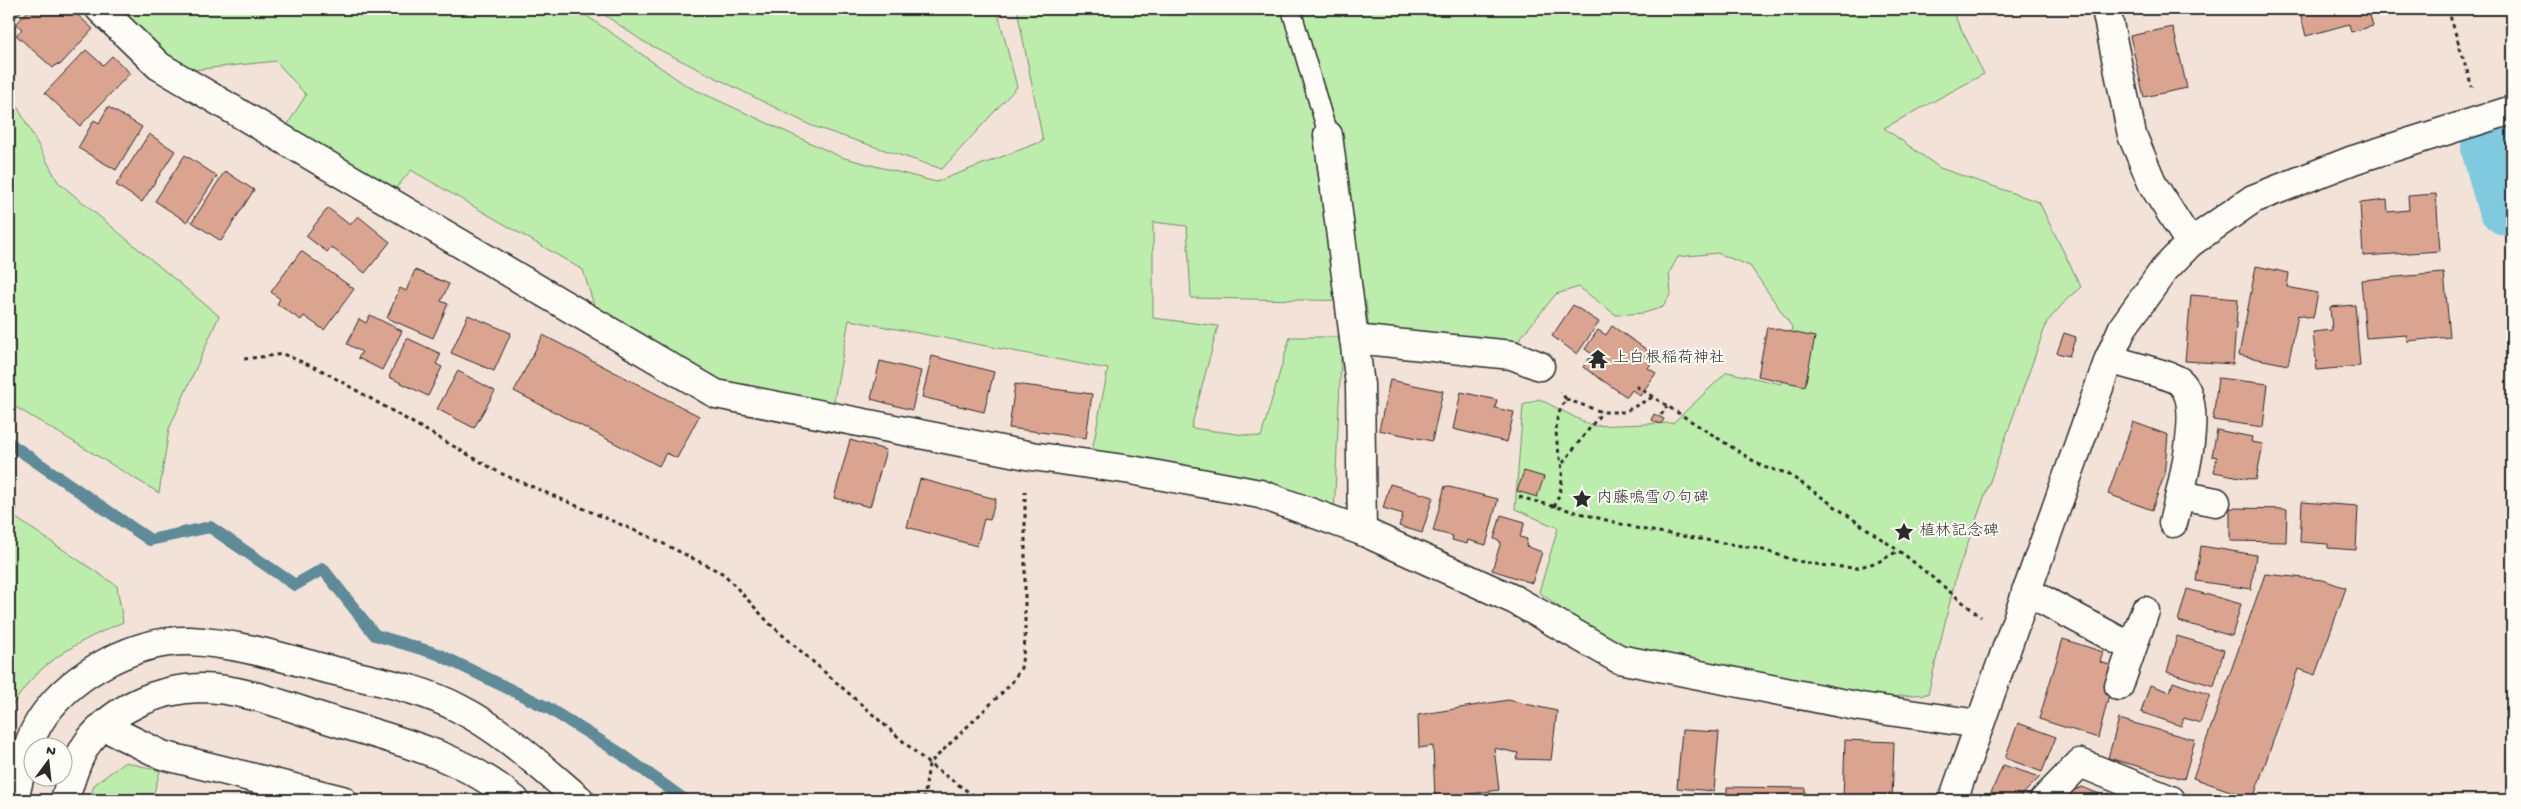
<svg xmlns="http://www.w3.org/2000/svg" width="2521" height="809" font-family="'Gochi Hand','Klee One',sans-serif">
<rect width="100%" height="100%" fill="#f2e2d8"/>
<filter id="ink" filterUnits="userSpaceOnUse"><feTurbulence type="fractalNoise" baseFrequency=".02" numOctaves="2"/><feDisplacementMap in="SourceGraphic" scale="10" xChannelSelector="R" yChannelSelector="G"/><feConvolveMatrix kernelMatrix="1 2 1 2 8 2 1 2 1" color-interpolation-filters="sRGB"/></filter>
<g filter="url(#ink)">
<!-- green -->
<g fill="#bdedac" stroke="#748c6c">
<path d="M118,9H577L687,86L841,157L936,182L1043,141L1017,9H1951L1984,74L1884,128L1940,168L2039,202L2081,287L2067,299L2047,322L1956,576L1928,694L1862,699L1620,652L1539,592L1558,528L1515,509L1523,405L1539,399L1592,426L1673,423L1727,372L1781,384L1792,327L1750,266L1717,253L1678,257L1669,273L1671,293L1663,307L1644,313L1616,315L1579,287L1556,294L1517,342L1369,332L1366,301L1191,298L1187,226L1153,222V318L1218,326L1191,428L1261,437L1290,337H1342L1334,515L1092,451L1108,369L849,320L832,411L707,380L597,315L583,270L411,170L387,199L284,130L306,95L276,61L183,71Z"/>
<path d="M596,9H997L1017,87L942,169L812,126L644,42Z"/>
<path d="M9,91L58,182L219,316L169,429L159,493L9,403Z"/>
<path d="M16,518L117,586L123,622C89,637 55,653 29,682C22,691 15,701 9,711V531Z"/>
<path d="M125,762L160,771L152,800H90L94,785Z"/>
</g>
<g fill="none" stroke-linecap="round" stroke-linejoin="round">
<!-- stream -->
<path stroke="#5e8a98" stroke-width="12" d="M9,443L150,540L210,527L295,585L323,569L375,635L438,654L548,708L620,753L685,800"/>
<!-- river -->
<path stroke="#80cae0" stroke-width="72" d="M2497,147L2512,201"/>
</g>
<!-- building -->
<g fill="#daa491" stroke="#2b2b2b">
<path d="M9,9H24L11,21L9,18Z"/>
<path d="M30,9H71L93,29L60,65L57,64L53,68L16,35L22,29L16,24Z"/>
<path d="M2299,9H2392L2370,15L2373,26L2351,32L2349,24L2306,36Z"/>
<path d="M2173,27L2187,88L2144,97L2130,36Z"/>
<path d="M86,50L103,65L112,56L130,73L80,126L45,93Z"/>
<path d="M108,107L142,127L116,170L78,148L94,120L99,123Z"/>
<path d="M149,134L175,151L142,202L116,185Z"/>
<path d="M185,155L217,176L187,222L155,201Z"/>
<path d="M225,171L254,190L221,241L192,222Z"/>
<path d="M2436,194L2440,251L2363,256L2360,203L2387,200L2388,212L2409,210L2408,196Z"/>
<path d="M328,208L350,225L358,216L390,242L365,273L331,247L327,252L306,236Z"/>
<path d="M301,251L354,289L324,330L304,316L301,320L277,304L280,299L271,292Z"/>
<path d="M2256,266L2289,273L2287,287L2318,293L2313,318L2298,315L2288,365L2239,355Z"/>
<path d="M415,270L449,284L441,301L448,304L433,338L387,318L400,288L406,291Z"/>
<path d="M2444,273L2450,337L2407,341L2406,335L2366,338L2361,280Z"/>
<path d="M2191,295L2238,299L2233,364L2185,361Z"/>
<path d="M1573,305L1599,322L1577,354L1552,336Z"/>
<path d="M2355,305L2360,366L2317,370L2313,332L2332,330L2330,307Z"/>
<path d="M370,315L402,331L382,370L358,358L362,352L347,344L359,319L366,323Z"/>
<path d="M468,315L511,333L494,371L451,353Z"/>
<path d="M1612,326L1656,356L1648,368L1656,373L1640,396L1632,390L1627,397L1583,367L1592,354L1585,349L1598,330L1606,335Z"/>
<path d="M1767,327L1815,337L1805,386L1758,376Z"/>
<path d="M2064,333L2076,337L2069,356L2057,353Z"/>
<path d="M543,335L699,416L677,458L666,453L659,466L514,391Z"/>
<path d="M407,338L441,354L436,364L442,367L428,396L389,377Z"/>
<path d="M932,356L994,372L984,412L922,397Z"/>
<path d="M880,361L921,371L912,410L871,399Z"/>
<path d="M458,371L495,391L474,428L437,409Z"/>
<path d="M2218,378L2268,384L2263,427L2213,420Z"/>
<path d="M1390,380L1443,391L1432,441L1379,430Z"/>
<path d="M1015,384L1092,394L1086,438L1009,428Z"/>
<path d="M1461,392L1497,400L1495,408L1514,412L1507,442L1453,429Z"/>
<path d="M1654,414L1664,419L1661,424L1651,420Z"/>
<path d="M2133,422L2168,435L2164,476L2152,510L2108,494Z"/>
<path d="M2217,430L2252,437L2251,442L2263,444L2256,480L2214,472L2217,457L2212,456Z"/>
<path d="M850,440L886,450L870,507L834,498Z"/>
<path d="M1524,471L1544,477L1537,497L1517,491Z"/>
<path d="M920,479L996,499L990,520L984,519L977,546L907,527Z"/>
<path d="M1390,484L1433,497L1422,533L1399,526L1403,514L1383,508Z"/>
<path d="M1445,486L1498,499L1486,545L1468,540L1467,544L1452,540L1453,536L1433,531Z"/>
<path d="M9,502L17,508L9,521Z"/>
<path d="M2302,502L2358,506L2356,550L2328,548V544L2300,542Z"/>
<path d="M2230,508L2287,509L2286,542L2230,541Z"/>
<path d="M1501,515L1525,522L1520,537L1527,539L1526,546L1542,552L1532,583L1492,570L1501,542L1494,539Z"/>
<path d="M2201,546L2256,555L2251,589L2196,581Z"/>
<path d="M2265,574L2323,580L2346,588L2315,675L2298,669L2253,799L2193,778Z"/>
<path d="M2187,589L2241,604L2232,636L2178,621Z"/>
<path d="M2177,636L2224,650L2214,686L2167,672Z"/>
<path d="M2063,639L2103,652L2100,662L2116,667L2098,738L2039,719Z"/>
<path d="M2173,682L2210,695L2200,723L2184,718L2181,726L2141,712L2150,685L2170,692Z"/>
<path d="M1508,700L1557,711L1551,760L1516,759L1518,753L1494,748L1499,790L1435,799L1433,746L1419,748L1418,715Z"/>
<path d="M2119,719L2195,740L2184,779L2108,758Z"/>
<path d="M2018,723L2056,737L2042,772L2005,758Z"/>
<path d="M1682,730L1719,732L1714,791L1677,788Z"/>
<path d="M1845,740L1894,742L1892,800H1843Z"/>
<path d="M2003,765L2040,777L2017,800H1988Z"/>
<path d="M1727,787L1805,788V800H1727Z"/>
<path d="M2082,787L2102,795L2100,800H2068L2072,791Z"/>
<path d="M2108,793L2126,800H2105Z"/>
</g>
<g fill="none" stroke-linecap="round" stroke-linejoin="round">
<defs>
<path id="lane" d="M1291,9L1328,135"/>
<g id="street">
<path d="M100,9L159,66L716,394L1032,456L1131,470L1260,494L1362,531L1515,600L1619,659L1861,707L1979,724"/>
<path d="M2106,9L2132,135L2153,185L2190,243"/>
<path d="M1328,135L1360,385L1362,531"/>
<path d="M1354,339L1512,355L1540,366"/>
<path d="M2109,359C2121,363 2171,375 2179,381C2207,403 2180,492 2173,523"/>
<path d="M2180,495L2216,502"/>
<path d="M2026,591L2131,647"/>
<path d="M2119,686L2145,611"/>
<path d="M103,726L162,755L342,800"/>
<path d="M65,800C70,781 77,757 89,741C116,707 158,689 201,688C246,688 298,711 340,723C403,742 464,757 515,800"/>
<path d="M2044,800L2080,763L2171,800"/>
</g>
<g id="secondary">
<path d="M14,800C21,772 26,740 44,715C74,673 137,639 190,641C234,643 277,656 319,667C365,679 418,686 460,709C505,732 542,768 580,800"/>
<path d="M1953,800L2109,359L2123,327L2164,270L2190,243L2253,199L2353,160L2512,110"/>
</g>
</defs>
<!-- lane casing -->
<use href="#lane" stroke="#2b2b2b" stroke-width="21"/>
<!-- street casing -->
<use href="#street" stroke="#2b2b2b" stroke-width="31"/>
<!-- secondary casing -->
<use href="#secondary" stroke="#2b2b2b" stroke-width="31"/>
<!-- path -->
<g stroke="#2b2b2b" stroke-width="3" stroke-dasharray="4 4" stroke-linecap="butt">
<path d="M2448,9L2472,87"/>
<path d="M244,359L283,354L321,370L500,473L650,537L724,574L770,624L929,764L980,800"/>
<path d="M1636,386L1763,467L1787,473L1906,556L1981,617"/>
<path d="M1566,399L1602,412H1624L1653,397"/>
<path d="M1661,415L1667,406"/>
<path d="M1563,463L1602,412"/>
<path d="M1519,497L1640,529L1760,549L1797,561L1828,566L1856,568L1878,562L1898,551"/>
<path d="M1554,507C1573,467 1552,456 1557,420C1558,413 1563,405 1566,399L1561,392"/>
<path d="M924,800L929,764L1011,684L1021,668L1025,641V491"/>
</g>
<!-- lane -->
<use href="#lane" stroke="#fdfcf7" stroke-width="18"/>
<!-- street -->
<use href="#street" stroke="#fdfcf7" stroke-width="28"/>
<!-- secondary -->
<use href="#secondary" stroke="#fdfcf7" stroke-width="28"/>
</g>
</g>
<!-- icons -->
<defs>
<symbol id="temple-bare" viewBox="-9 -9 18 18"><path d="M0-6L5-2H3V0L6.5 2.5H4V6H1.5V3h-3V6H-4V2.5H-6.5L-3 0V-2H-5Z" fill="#2b2b2b" stroke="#fdfcf7" stroke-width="2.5" paint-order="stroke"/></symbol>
<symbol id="sight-bare" viewBox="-9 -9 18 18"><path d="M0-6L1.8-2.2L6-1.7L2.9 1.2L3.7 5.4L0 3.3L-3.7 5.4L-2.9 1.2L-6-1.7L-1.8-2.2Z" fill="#2b2b2b" stroke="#fdfcf7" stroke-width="2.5" paint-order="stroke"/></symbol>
</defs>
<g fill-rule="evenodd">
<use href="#temple-bare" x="1584" y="345" width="28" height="28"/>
<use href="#sight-bare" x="1568" y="485" width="28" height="28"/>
<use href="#sight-bare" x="1890" y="518" width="28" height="28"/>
</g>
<g text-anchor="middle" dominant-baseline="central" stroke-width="4" stroke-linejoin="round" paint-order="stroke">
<!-- poi labels -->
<g font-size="16" fill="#2b2b2b" stroke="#fdfcf7" text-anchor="start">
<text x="1613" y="359">上白根稲荷神社</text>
<text x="1597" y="499">内藤鳴雪の句碑</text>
<text x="1919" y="532">植林記念碑</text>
</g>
</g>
<!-- margin -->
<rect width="2521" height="809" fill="none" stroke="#fdfcf7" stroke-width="30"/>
<rect x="15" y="15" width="2491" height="779" fill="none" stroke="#2b2b2b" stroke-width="2" filter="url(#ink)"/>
<!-- north arrow -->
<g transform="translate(48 762) rotate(15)"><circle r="24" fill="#fdfcf7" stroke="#a9a8a5"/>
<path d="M0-4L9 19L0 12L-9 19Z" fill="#2b2b2b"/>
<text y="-8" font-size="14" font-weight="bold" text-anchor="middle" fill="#2b2b2b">N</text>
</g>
</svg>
